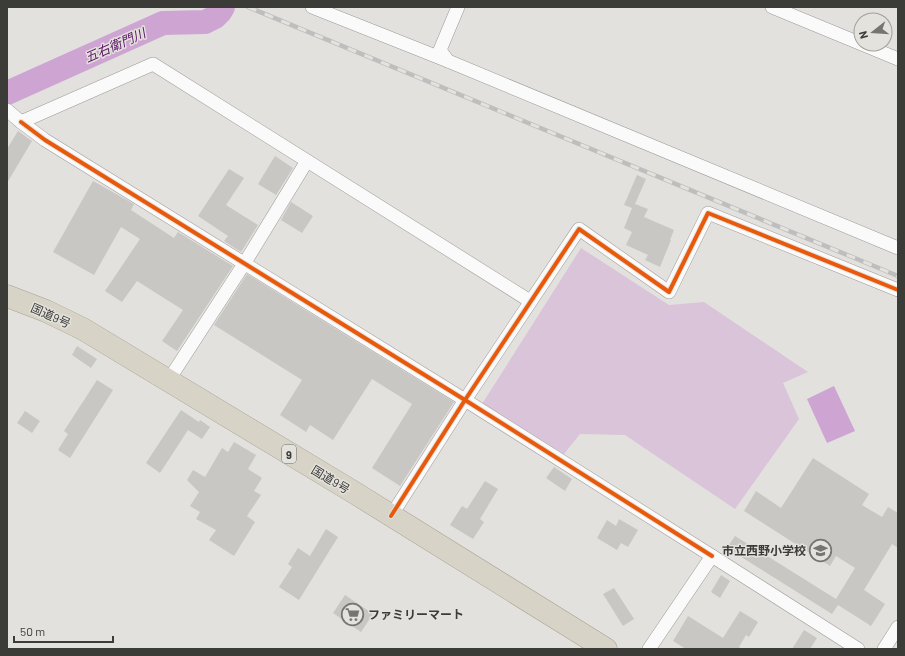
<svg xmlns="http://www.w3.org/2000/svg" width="905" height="656" font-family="Barlow,'Noto Sans JP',sans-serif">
<rect width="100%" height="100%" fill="#e3e1de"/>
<!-- green -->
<path fill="#d9c4d9" d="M581,248L669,305L704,302L808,372L783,383L799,419L735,509L625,435L580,434L564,454L482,404Z"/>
<!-- water -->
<path fill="#cda4d2" d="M834,386L855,431L827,443L807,399Z"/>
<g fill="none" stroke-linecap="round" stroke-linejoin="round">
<!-- river -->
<path stroke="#cda4d2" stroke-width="24" d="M7,93L163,23L205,22L215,17L220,12L223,7"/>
</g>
<!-- building -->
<g fill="#c8c7c4">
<path d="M18,131L32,141L7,183V149Z"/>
<path d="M275,156L293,168L276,195L258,184Z"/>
<path d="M229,169L244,178L226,205L258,225L241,252L224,241L228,236L198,216Z"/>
<path d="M637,175L646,179L635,204L648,209L644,217L674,230L670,240H671L660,267L645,260L648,255L626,245L632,232L624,228L632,208L624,205Z"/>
<path d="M93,181L134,204L131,210L174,238L178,232L233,266L177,351L162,341L183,310L137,281L122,302L105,291L140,239L121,227L94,275L53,252Z"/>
<path d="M291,202L313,216L302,233L281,220Z"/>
<path d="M247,274L454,402L400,486L372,468L412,404L372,379L333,440L310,425L306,432L280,415L302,380L214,325Z"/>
<path d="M77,346L97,359L91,368L72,355Z"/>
<path d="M97,380L113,390L70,458L58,450L68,434L64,431Z"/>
<path d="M181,410L199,422L200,420L210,427L202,439L188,430L160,473L146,463Z"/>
<path d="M25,411L40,421L32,433L17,423Z"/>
<path d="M234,442L256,455L248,469L262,478L254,491L261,495L247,516L255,522L234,556L209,540L216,530L196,519L200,512L190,506L199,492L187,480L193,470L205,477L222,448L228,452Z"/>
<path d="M813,458L869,494L862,505L882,517L888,507L898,513V548L892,544L864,590L885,604L871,626L838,605L832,614L727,548L735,536L836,599L855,568L836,556L830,566L744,511L756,491L781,508Z"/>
<path d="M554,467L572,479L565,491L546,478Z"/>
<path d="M485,481L498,489L480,519L484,522L473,539L450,525L462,506L467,509Z"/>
<path d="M619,519L638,530L628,547L621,543L617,550L597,538L607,520L616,526Z"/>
<path d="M326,529L338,537L299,600L279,587L292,567L288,564L298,548L310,556Z"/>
<path d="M721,575L730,581L720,598L711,592Z"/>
<path d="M614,588L634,619L623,626L603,594Z"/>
<path d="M345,595L373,614L361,632L333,613Z"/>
<path d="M740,611L758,622L749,637L746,635L739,647L742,649H686L673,641L688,616L723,638Z"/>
<path d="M804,630L817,638L810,649H792Z"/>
</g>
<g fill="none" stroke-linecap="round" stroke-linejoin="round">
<defs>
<g id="street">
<path d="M312,7L448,61"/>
<path d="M458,7L440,50L448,61L898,248"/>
<path d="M772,7L898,59"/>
<path d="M7,110L21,122L153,64L530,301"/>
<path d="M21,122L45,140L465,400L712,556"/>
<path d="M168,381L244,264L307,161"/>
<path d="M391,516L465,400L579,229L669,292L708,213L898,290"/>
<path d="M649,649L712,556L858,649"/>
<path d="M884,649L898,627"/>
</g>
<path id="highway" d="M7,296L46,311L83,329L355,493L606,649"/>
</defs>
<!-- street casing -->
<use href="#street" stroke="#9c9b99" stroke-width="14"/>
<!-- highway casing -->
<use href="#highway" stroke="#a7a294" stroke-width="23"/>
<!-- street -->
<use href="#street" stroke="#fbfafa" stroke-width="13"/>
<!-- highway -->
<use href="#highway" stroke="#d7d3c6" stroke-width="22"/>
<defs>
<path id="rail" d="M248,7L898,276"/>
</defs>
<!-- rail casing -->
<use href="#rail" stroke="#bebebe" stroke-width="4.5"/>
<!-- rail -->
<use href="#rail" stroke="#e4e2dd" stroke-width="3" stroke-dasharray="9" stroke-linecap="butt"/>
<defs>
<g id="cycleway">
<path d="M21,122L45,140L465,400L712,556"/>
<path d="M391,516L465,400L579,229L669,292L708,213L898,290"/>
</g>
</defs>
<!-- cycleway casing -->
<use href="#cycleway" stroke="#e4e2dd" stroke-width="6"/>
<!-- cycleway -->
<use href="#cycleway" stroke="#e8590c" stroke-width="4"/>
</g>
<!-- icons -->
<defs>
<symbol id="school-ring" viewBox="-11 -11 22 22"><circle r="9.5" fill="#e4e2dd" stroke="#767572" stroke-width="1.5"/><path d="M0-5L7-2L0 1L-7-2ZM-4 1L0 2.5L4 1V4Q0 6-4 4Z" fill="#767572"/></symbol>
<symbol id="supermarket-ring" viewBox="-11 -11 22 22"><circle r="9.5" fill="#e4e2dd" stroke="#767572" stroke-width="1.5"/><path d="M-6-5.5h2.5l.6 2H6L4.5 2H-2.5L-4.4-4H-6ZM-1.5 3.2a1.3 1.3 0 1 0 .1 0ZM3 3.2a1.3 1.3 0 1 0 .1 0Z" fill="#767572"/></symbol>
</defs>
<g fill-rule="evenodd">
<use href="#school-ring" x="808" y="538" width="25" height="25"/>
<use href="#supermarket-ring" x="340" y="602" width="25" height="25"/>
</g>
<g text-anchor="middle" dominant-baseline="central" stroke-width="3" stroke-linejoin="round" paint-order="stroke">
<!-- shield labels -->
<rect fill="#e4e2dd" stroke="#6e6d6a" stroke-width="1" x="282" y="445" width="14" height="18" rx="3"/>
<g font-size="11" font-weight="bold" fill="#3b3b38">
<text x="289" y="454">9</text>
</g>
<!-- street labels -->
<g font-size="12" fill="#3b3b38" stroke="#e4e2dd">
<text transform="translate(51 315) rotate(24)">国道9号</text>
<text transform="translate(331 479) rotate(31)">国道9号</text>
</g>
<!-- poi labels -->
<g font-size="12" font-weight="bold" fill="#3b3b38" stroke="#e4e2dd" text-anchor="end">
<text x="806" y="550">市立西野小学校</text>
<text x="368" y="614" text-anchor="start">ファミリーマート</text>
</g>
<!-- water labels -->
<g font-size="13" font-style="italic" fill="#5a1365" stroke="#e4e2dd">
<text transform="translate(115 45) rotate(-24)">五右衛門川</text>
</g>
</g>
<!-- border -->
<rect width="905" height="656" fill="none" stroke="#3b3b38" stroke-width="16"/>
<!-- north arrow -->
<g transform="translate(873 32) rotate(253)"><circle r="19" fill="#e4e2dd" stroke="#a09f9b"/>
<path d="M0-3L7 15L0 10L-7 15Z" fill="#767572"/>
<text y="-6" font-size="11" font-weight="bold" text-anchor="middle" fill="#3b3b38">N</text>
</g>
<!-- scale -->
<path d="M14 636v6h99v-6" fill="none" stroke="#3b3b38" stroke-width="2"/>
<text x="20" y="636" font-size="12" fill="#3b3b38" stroke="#e4e2dd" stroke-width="3" paint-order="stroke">50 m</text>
</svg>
